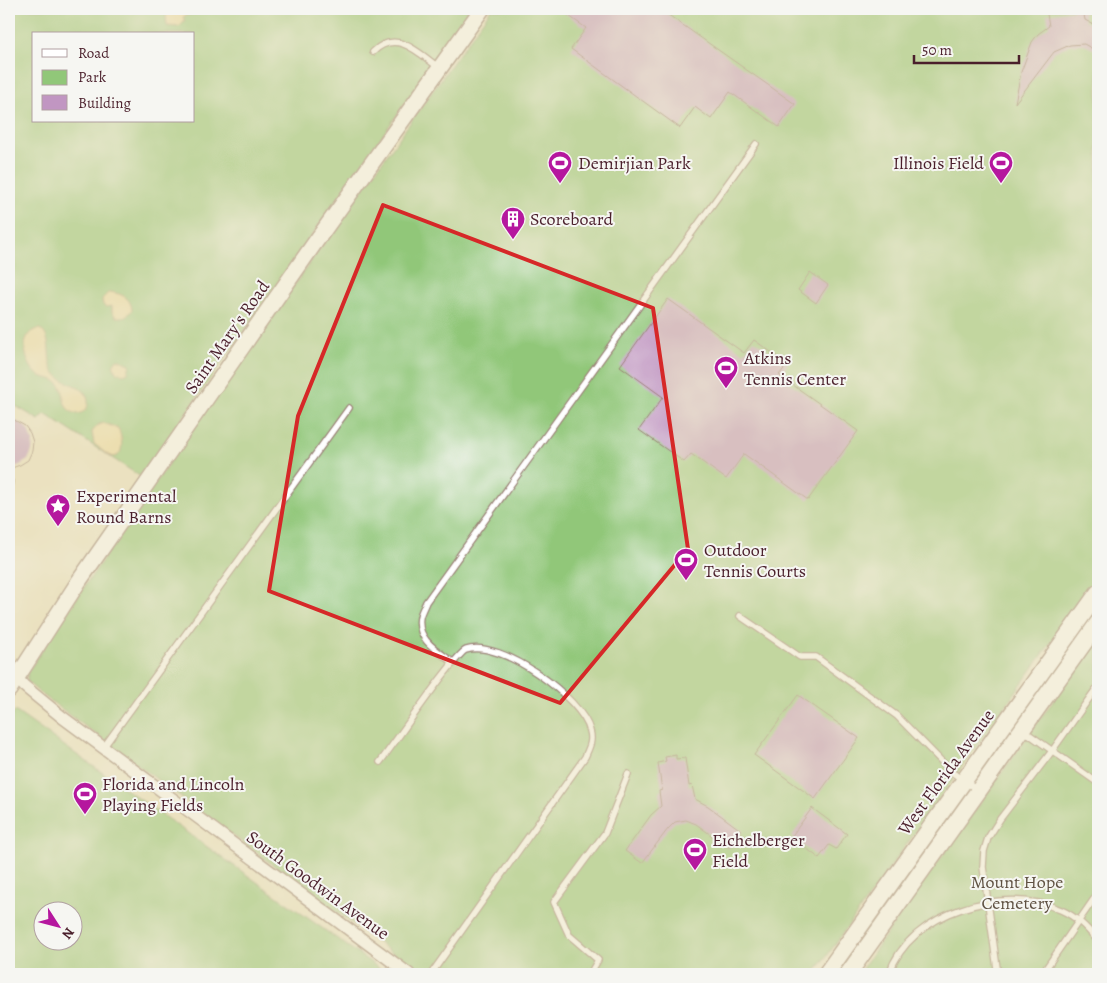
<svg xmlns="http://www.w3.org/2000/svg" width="1107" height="983" font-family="Alegreya,serif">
<rect width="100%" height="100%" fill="#f6f6f2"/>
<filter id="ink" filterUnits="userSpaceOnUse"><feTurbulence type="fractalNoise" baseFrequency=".02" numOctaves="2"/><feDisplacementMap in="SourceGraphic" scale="10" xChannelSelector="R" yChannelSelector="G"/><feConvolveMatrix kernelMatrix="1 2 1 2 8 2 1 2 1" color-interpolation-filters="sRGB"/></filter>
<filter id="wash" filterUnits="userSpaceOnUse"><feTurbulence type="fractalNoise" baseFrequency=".0096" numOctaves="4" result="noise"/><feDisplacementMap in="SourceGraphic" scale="20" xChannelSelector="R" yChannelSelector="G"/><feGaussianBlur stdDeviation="1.12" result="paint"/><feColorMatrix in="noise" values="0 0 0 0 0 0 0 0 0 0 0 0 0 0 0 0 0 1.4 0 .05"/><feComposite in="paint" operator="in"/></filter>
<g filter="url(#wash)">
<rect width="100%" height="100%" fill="#ebe1c0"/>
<!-- green -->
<g fill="#91c779" stroke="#6e7352" fill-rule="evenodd">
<path d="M9,9H472L141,477L45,414L39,420L9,402ZM34,34H194V121H34Z"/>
<path d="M491,9H1098V577L814,974H421L40,693L27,682V673C175,447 335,229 491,9Z"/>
<path d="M1098,638V974H858Z"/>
<path d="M15,711L387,974H9V720ZM42,910H72V940H42Z"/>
</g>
<!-- sand -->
<g fill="#eeda9e" stroke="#9c7c64">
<path d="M177,9H199L195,14L186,15L183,17L185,21L179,27L167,26L166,16L170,12H175Z"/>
<path d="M109,292C120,293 131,297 132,310L126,317H116L112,312V306L106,307L103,305L102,299Z"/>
<path d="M40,329C54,339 45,360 54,372C64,387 89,383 88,404C87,411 83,412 78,414C58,409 68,395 59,384C52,376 42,380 35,372C24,361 18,331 40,329Z"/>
<path d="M117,359L130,364L128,372L124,374L116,372L113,365Z"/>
<path d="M103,423L118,428C122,435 126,461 110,456C105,454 99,447 94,444L92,432L98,425Z"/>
</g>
<g id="blocks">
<!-- building -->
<g fill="#c196c2">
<path d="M559,9H660L795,104L779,127L730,92L711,119L695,107L680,128L571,49L586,28Z"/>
<path d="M1083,9L1085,20L1098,27V52L1084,44L1070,45L1054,52L1015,103L1021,72L1032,42L1038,34L1049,26L1047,14Z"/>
<path d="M810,272L828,285L816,303L798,290Z"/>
<path d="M668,299L744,353L754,340L788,364L779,375L858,431L808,500L744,454L726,479L691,454L684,462L639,430L663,397L620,366Z"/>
<path d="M9,417L25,426L30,433L33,442L32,451L28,460L20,465L9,469Z"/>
<path d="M798,695L859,738L815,799L754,755Z"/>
<path d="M676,755V759L685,758L689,786L692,785L695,799L708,806L742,831L729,848L696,824L686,820L675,822L668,829L642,863L625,851L651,815L661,806L659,791L662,790L658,763L666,761L665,757Z"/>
<path d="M812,808L847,834L836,849L829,845L819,858L791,837Z"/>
</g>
</g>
</g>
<g filter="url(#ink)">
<use href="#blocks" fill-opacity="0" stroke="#9a8076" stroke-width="1"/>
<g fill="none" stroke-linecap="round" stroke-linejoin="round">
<defs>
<g id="service">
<path d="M373,52C396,29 418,52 438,67"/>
<path d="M9,486L10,482"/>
<path d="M740,616L800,657H816L897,716L953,773L977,790"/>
<path d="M454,663C438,651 416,640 420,617C421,612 424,607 426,602L756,144"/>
<path d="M9,668L16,676"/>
<path d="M1023,730L1098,783"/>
<path d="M103,748L349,408"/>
<path d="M380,762C392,747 455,654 466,650C500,638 582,698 590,731C593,741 589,748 585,757L431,974"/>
<path d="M997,968L983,867L984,851L988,838L1000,819L1052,751L1098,686"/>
<path d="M590,974L598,960L569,935L554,902L605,833L628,774"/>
<path d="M889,974C910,911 1004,885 1061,910C1077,917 1087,928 1098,941"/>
<path d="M1042,974L1098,893"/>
</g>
<path id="minor" d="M17,678L24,686L62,717L409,974"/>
<path id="tertiary" d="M9,690L79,581L314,244L482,9"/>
<g id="secondary">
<path d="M826,974L1098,593"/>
<path d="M848,974L1098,623"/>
</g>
</defs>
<!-- service casing -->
<use href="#service" stroke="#9a8076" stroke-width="8"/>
<!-- minor casing -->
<use href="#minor" stroke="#9a8076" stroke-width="14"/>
<!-- tertiary casing -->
<use href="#tertiary" stroke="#9a8076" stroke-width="18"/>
<!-- secondary casing -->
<use href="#secondary" stroke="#9a8076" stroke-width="19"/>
<!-- service -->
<use href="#service" stroke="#fff" stroke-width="5.5"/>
<!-- minor -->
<use href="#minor" stroke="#fff" stroke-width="11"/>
<!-- tertiary -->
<use href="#tertiary" stroke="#fff" stroke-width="15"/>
<!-- secondary -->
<use href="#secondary" stroke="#fff" stroke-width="16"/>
</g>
</g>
<!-- marked area -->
<path d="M0 0H1107V983H0ZM383,205L653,308L688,549L560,703L269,591L298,416Z" fill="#ebe1c0" fill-opacity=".55" fill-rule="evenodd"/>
<path fill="none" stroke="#d62828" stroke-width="4" stroke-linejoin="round" d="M383,205L653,308L688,549L560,703L269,591L298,416Z"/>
<!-- icons -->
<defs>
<symbol id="stadium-pin" viewBox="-11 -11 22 30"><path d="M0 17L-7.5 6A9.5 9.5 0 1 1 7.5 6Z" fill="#b5179e" stroke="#f6f6f2"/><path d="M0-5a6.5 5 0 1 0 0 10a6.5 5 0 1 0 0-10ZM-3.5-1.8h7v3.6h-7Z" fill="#fff"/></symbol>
<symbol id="building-pin" viewBox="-11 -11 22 30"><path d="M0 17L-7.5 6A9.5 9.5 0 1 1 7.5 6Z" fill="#b5179e" stroke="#f6f6f2"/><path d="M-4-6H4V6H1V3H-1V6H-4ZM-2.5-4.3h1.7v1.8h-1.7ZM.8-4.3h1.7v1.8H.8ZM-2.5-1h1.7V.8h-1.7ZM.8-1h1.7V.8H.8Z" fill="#fff"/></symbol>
<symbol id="sight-pin" viewBox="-11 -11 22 30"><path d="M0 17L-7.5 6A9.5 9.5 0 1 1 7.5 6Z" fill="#b5179e" stroke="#f6f6f2"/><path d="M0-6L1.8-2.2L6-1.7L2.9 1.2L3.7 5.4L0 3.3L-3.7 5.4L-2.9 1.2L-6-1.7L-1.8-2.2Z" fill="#fff"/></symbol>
</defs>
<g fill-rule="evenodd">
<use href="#stadium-pin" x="546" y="149" width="28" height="38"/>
<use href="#stadium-pin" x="987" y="149" width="28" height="38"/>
<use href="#building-pin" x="499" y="205" width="28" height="38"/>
<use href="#stadium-pin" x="712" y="354" width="28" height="38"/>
<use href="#sight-pin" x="44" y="492" width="28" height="38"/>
<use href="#stadium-pin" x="672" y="546" width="28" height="38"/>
<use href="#stadium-pin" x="71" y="780" width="28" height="38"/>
<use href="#stadium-pin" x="681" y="836" width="28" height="38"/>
</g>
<g text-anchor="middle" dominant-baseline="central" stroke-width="4" stroke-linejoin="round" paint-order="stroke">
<!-- poi labels -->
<g font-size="18" fill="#4a1f2b" stroke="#f6f6f2" text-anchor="start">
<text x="578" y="163">Demirjian Park</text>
<text x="984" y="163" text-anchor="end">Illinois Field</text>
<text x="530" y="219">Scoreboard</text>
<text x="744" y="358">Atkins<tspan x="744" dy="21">Tennis Center</tspan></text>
<text x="76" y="496">Experimental<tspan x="76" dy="21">Round Barns</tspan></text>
<text x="704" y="550">Outdoor<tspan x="704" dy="21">Tennis Courts</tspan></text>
<text x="102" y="784">Florida and Lincoln<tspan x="102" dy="21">Playing Fields</tspan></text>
<text x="712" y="840">Eichelberger<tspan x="712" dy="21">Field</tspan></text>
</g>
<!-- street labels -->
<g font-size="18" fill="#4a1f2b" stroke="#f6f6f2">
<text transform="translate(227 337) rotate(-55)">Saint Mary's Road</text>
<text transform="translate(946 772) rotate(-54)">West Florida Avenue</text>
<text transform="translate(318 885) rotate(36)">South Goodwin Avenue</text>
</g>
<!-- park labels -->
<g font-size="18" fill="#5f5142" stroke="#f6f6f2">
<text x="1017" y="882">Mount Hope<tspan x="1017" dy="21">Cemetery</tspan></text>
</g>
</g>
<!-- margin -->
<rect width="1107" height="983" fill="none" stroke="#f6f6f2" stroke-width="30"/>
<!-- legend -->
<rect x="32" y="32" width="162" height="90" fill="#f6f6f2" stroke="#b1a0a2"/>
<rect x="42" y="49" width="25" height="8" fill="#ffffff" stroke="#b1a0a2"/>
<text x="78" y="58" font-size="15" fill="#4a1f2b">Road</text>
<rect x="42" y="70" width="25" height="15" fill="#91c779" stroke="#b1a0a2"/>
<text x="78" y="82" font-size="15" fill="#4a1f2b">Park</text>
<rect x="42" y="95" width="25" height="15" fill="#c196c2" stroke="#b1a0a2"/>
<text x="78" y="108" font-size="15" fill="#4a1f2b">Building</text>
<!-- north arrow -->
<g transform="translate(58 926) rotate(126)"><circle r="24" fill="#f6f6f2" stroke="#b1a0a2"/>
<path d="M0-4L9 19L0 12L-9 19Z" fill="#b5179e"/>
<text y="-8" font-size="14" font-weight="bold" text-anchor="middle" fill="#4a1f2b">N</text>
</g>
<!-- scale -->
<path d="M914 55v8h105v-8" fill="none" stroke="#4a1f2b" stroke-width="2.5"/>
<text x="922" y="55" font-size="15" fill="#4a1f2b" stroke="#f6f6f2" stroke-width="4" paint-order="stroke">50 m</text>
</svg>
